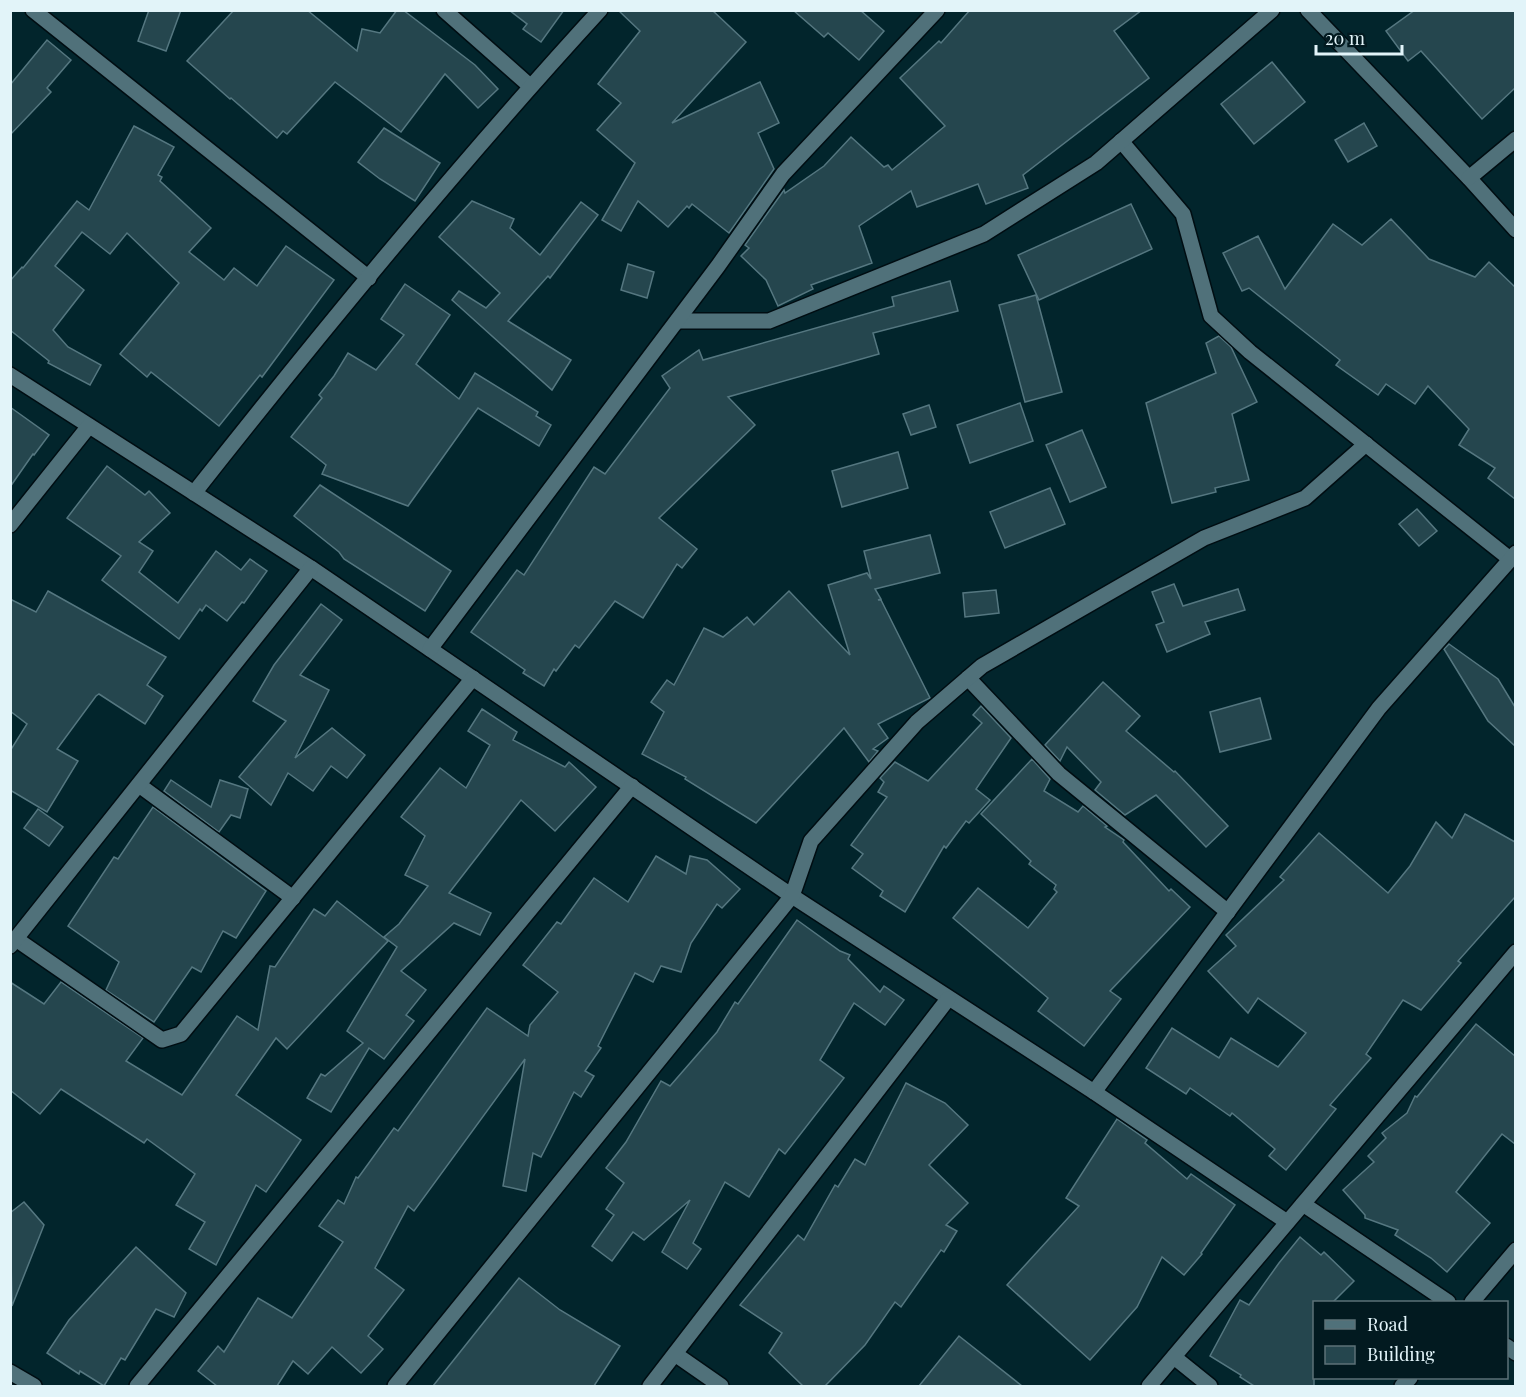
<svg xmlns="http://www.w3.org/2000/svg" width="1526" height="1397" font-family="'Playfair Display',serif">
<rect width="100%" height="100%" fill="#02252c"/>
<!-- building -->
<g fill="#25464e" stroke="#557780" stroke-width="1.5">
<path d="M149,10H181L166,51L138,41Z"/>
<path d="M234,10H307L357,51L362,29L380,33L397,10H403L475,65L498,89L478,108L445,74L401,132L335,82L287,134L283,131L277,138L231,98L230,99L187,61Z"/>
<path d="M509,10H564L541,42L523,29L527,24Z"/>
<path d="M618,10H712L746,42L672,123L760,82L779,123L758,133L774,169L729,233L692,204L689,208L687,206L668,227L638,201L621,231L602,220L635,163L597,130L621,103L598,84L640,31Z"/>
<path d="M793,10H860L884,31L859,60L828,33L824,37Z"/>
<path d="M970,10H1142L1114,31L1149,78L1023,175L1028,188L986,204L978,184L917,207L911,191L859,226L872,263L811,285L813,289L778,306L766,280L741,256L749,248L745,245L784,190L785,193L824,166L851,137L884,167L888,165L892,170L945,126L900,78L939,41L941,43Z"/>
<path d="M1415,10H1515V88L1482,119L1421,51L1408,61L1386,31Z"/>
<path d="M47,40L71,60L47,88L51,92L10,135V85Z"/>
<path d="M1272,62L1305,102L1254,144L1221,104Z"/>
<path d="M1364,123L1377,146L1348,162L1335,140Z"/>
<path d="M134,126L174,147L158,175L162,177L160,181L211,228L189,252L224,280L234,268L257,286L286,246L334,280L262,377L260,375L219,426L151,372L147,377L120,354L179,283L127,233L110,254L82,232L55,266L84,290L53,330L68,347L101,365L90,385L48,363L49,361L10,330V281L22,267L23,268L77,201L89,210Z"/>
<path d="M384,128L440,163L415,201L380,179L358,162Z"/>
<path d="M472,201L514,219L510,228L540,255L581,202L598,215L550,278L548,276L508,321L571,360L552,390L452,300L459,291L486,308L500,293L439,237Z"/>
<path d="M1131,204L1152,249L1039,300L1018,255Z"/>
<path d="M1391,219L1429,259L1475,277L1489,262L1515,287V499L1488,478L1495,468L1459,445L1469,429L1428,386L1415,404L1386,384L1378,395L1336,365L1340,360L1249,288L1242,291L1223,253L1258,236L1285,289L1333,224L1362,245Z"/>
<path d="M628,264L654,272L647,298L621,290Z"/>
<path d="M950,281L958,311L873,333L879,354L728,397L755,425L659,518L697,549L682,568L677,564L643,618L615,601L579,648L575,645L556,671L554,669L544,686L523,673L525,670L471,632L517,570L524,575L594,467L605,474L670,388L662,376L699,350L703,360L894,306L892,297Z"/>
<path d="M405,284L450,315L416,364L459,399L475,373L538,412L536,416L551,425L539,446L478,408L408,506L322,474L326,465L291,437L322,398L319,395L334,376L348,353L376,370L404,335L381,319Z"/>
<path d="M1036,295L1062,392L1025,402L999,305Z"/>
<path d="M1219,336L1231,347L1257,402L1232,414L1249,480L1215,488L1216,492L1172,503L1146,403L1216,373L1206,343Z"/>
<path d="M1020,403L1033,441L970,463L957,425Z"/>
<path d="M929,405L936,427L911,435L903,414Z"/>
<path d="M10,407L49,435L34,455L33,454L10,487Z"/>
<path d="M1082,430L1106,487L1070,502L1046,445Z"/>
<path d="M898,452L908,488L842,507L832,471Z"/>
<path d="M107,466L145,495L149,491L170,513L139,542L153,551L139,572L178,603L216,551L241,570L250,559L267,571L244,603L242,602L227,621L206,605L202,611L200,609L179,639L102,580L121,556L67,518Z"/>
<path d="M320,485L451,571L425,611L344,559L339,552L294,516Z"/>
<path d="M1050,488L1065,524L1005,548L990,512Z"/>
<path d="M1417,509L1437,531L1419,546L1399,524Z"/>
<path d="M930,535L940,573L875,589L881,599L878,600H881L930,698L878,724L888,738L873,749L878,751L869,762L844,728L756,823L685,779L686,777L642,754L664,712L651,702L667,680L674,685L704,628L723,637L747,617L754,625L789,591L850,655L828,585L867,573L871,579L864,551Z"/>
<path d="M1174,584L1183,606L1238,589L1245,610L1205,622L1210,634L1167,652L1156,625L1164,622L1152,592Z"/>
<path d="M996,590L999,613L965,617L963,593Z"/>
<path d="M48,591L166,657L147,685L163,696L145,724L99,694L96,696L57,749L78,761L47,812L10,790V751L27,724L10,711V599L36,612Z"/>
<path d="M321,604L342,620L300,675L329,690L295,758L332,728L365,755L347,778L331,766L313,791L288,773L271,805L239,777L286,721L253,701L274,665Z"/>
<path d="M1449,644L1498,679L1515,707V746L1488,721L1444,649Z"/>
<path d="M1103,682L1140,716L1126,731L1174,772L1175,771L1228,826L1206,847L1156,795L1125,815L1095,790L1101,782L1067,747L1060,761L1045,745Z"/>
<path d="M1260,698L1271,739L1220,752L1210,712Z"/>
<path d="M981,706L1011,738L976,789L990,800L969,823L966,821L946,848L944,846L905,912L880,896L883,891L852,868L863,854L851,845L887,797L878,792L884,782L880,778L895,762L928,781L982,723L973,715Z"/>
<path d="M482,709L517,732L513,740L565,767L569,762L596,787L555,831L521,800L449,893L491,913L480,935L454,923L401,971L426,990L406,1015L414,1021L384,1059L369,1048L331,1112L307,1098L321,1074L325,1076L363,1043L347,1031L397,947L384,937L399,924L428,886L405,875L425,836L401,817L440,768L466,788L490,745L468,731Z"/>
<path d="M1032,759L1050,779L1044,791L1078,812L1083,806L1107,826L1105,827L1124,840L1123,842L1169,891L1171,889L1190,907L1110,991L1121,999L1084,1046L1038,1011L1048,998L953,918L978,888L1028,928L1057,892L1054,889L1056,885L1029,864L1031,861L981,814Z"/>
<path d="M171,780L211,807L220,780L248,789L240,818L231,815L219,832L164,791Z"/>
<path d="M153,807L266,891L236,938L223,931L201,972L192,967L154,1022L106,990L119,962L68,926L114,857L118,859Z"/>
<path d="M38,809L63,827L49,846L24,828Z"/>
<path d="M1465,814L1515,842V897L1458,961L1461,963L1421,1010L1403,1000L1366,1054L1371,1058L1330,1105L1336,1109L1286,1170L1269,1156L1275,1149L1232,1113L1230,1116L1190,1088L1186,1094L1146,1068L1172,1028L1219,1058L1231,1038L1278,1067L1306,1033L1258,998L1248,1013L1208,971L1236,946L1226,935L1284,880L1280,877L1319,833L1388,893L1410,866L1436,822L1452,838Z"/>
<path d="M656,856L686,874L690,856L707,860L740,889L722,908L717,904L691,943L681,972L661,966L653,982L635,973L598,1046L601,1048L585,1071L594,1076L581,1097L574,1092L541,1157L533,1153L526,1191L503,1186L525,1059L414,1211L408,1206L375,1268L404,1290L368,1336L383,1349L361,1373L332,1347L308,1374L293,1361L277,1386H217L198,1371L218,1346L224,1352L258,1298L292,1318L343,1242L319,1226L338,1200L344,1204L356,1177L358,1178L394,1128L398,1131L487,1008L528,1036L530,1025L558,992L523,965L557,922L561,924L594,878L628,902Z"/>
<path d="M337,901L388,941L287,1049L276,1038L236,1095L301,1140L266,1192L256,1185L216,1265L189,1249L205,1222L176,1205L195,1174L147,1139L144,1143L61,1089L40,1114L10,1090V982L44,1004L61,982L143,1038L126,1061L182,1095L237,1016L258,1030L270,966L275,967L314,909L325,916Z"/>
<path d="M797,920L840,951L850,955L848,959L880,992L884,986L904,1000L885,1025L854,1003L820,1060L844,1078L785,1154L779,1149L749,1197L725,1182L693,1243L701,1249L687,1269L662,1252L690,1200L644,1240L633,1232L612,1261L592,1246L614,1215L606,1209L624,1183L606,1168L626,1142L661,1081L670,1086L717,1032L735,1002L738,1004Z"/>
<path d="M1476,1024L1515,1056V1144L1502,1134L1456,1192L1490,1223L1447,1272L1431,1258L1395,1235L1398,1230L1365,1218V1215L1343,1190L1374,1162L1368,1156L1386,1138L1382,1133L1407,1113L1415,1096L1417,1097Z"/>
<path d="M906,1083L945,1103L968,1125L929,1165L968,1203L946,1225L957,1231L944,1252L941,1250L901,1307L895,1302L865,1345L825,1386H803L769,1353L782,1333L740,1305L798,1235L804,1240L835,1185L838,1187L855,1159L865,1165Z"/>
<path d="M1117,1119L1147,1140L1145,1143L1187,1179L1191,1174L1235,1205L1201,1253L1202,1254L1184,1275L1162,1257L1137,1307L1090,1360L1007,1285L1079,1206L1066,1198Z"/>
<path d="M24,1202L44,1225L12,1306L10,1213Z"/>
<path d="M1300,1237L1321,1255L1324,1252L1354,1281L1333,1302H1314V1386H1254L1240,1377L1241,1375L1210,1356L1240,1300L1249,1305L1279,1263Z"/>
<path d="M136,1247L186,1293L174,1317L156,1309L125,1360L121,1358L104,1386L80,1371L79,1374L47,1353L69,1320Z"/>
<path d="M519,1278L560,1310L620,1346L594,1386H433Z"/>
<path d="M959,1336L1022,1386H919Z"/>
</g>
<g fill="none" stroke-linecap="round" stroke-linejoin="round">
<defs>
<g id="street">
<path d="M33,10L369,278"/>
<path d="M444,10L530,86"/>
<path d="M1308,10L1469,178L1516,230"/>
<path d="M1121,141L1183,214L1211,316L1250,352L1510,559"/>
<path d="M1469,178L1516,139"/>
<path d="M677,321H769L984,234L1096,163L1272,10"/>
<path d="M10,375L311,568L792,896L1094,1092L1287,1222"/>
<path d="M194,493C324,328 458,165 600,10"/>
<path d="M10,525L89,426"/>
<path d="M430,649L718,266L783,174L937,10"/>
<path d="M968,678L1059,774L1228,912"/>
<path d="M139,785L293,898"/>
<path d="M16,939L162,1040L181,1034L473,678"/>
<path d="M10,946L311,568"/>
<path d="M1094,1092L1379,708L1516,553"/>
<path d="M1303,1204L1448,1302"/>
<path d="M1472,1302L1516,1250"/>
<path d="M1506,1346L1516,1353"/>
<path d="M675,1354L721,1386"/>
<path d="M1174,1357L1210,1386"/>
<path d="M10,1372L34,1386"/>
<path d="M137,1386L632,786"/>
<path d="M395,1386L792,896L811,841L917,722L982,666L1204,538L1305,498L1366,444"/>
<path d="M650,1386L948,999"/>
<path d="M1149,1386L1516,952"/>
<path d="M1402,1386L1410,1378"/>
</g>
</defs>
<!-- street casing -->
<use href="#street" stroke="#000d12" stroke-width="18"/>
<!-- street -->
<use href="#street" stroke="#50717a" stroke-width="15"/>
</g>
<!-- border -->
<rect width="1526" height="1397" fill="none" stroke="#e2f4f9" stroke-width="24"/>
<!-- legend -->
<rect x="1313" y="1301" width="195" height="78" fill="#021a20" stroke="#5c7177" stroke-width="1.5"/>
<rect x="1325" y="1320" width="30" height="9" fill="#50717a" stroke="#5c7177" stroke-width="1.5"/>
<text x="1367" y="1331" font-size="18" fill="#e2f4f9">Road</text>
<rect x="1325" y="1346" width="30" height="18" fill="#25464e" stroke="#5c7177" stroke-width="1.5"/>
<text x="1367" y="1361" font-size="18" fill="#e2f4f9">Building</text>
<!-- scale -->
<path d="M1316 45v9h86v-9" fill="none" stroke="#e2f4f9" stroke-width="3"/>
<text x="1325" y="45" font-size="18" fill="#e2f4f9" stroke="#021a20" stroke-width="4.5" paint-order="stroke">20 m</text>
</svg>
